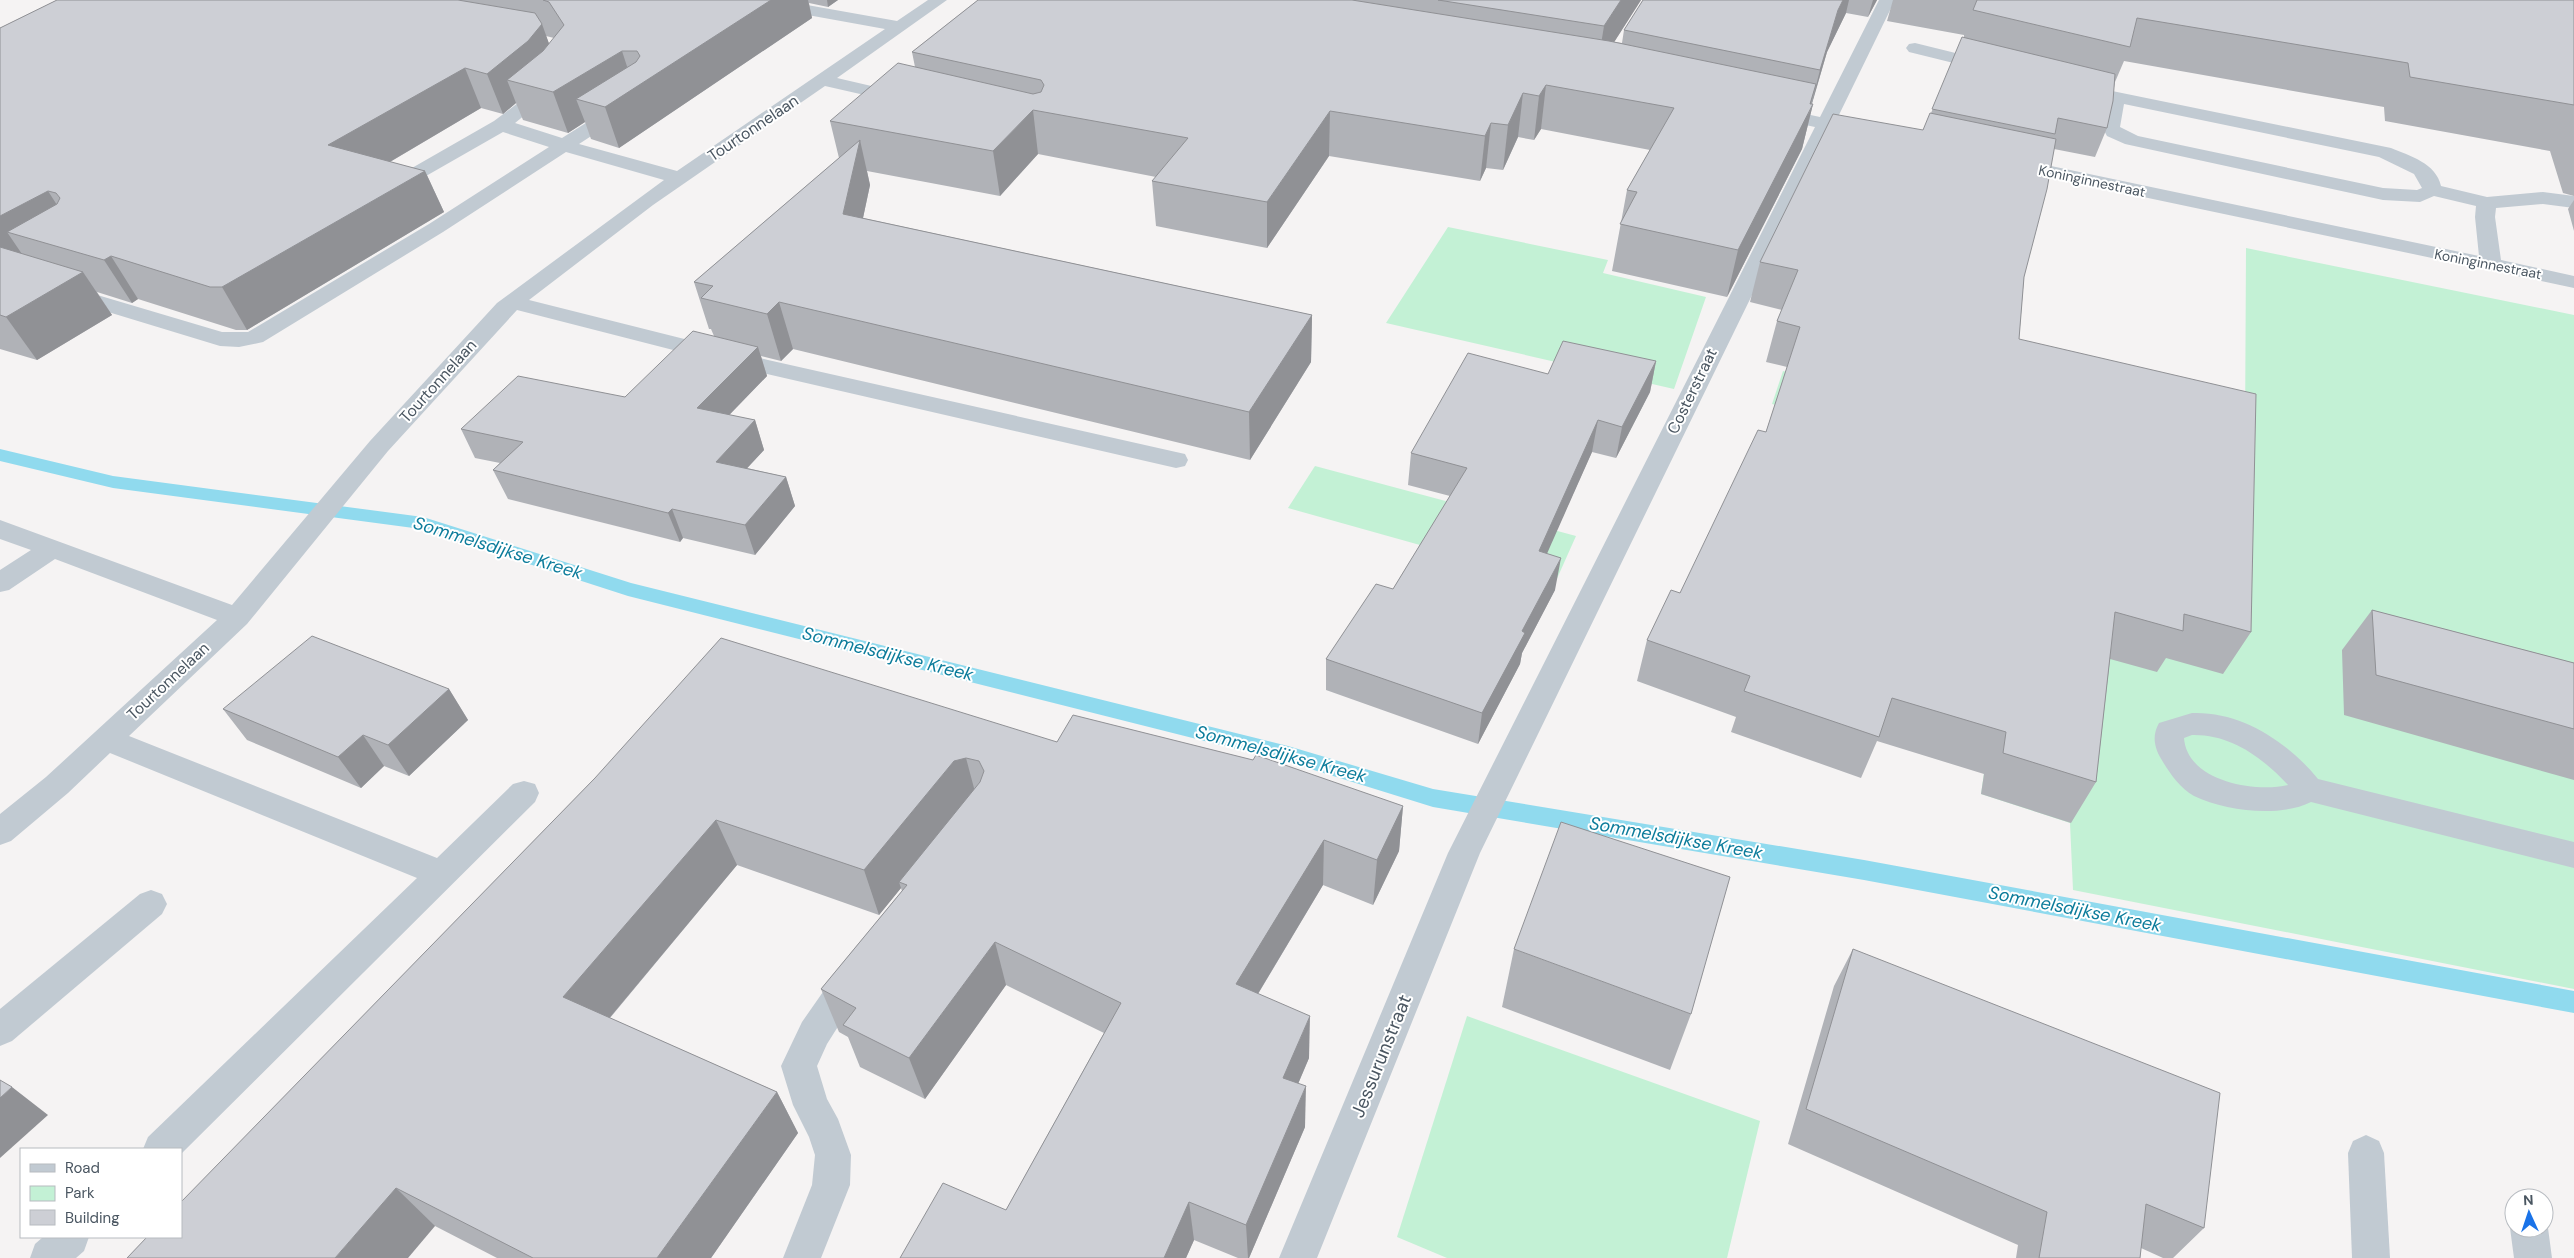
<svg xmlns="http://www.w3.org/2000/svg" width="2574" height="1258" font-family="'DM Sans',sans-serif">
<rect width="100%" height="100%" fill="#f5f3f3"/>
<!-- green -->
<g fill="#c3f1d5">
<path d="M1448,227L1608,260L1603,273L1706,297L1674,389L1386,323Z"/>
<path d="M2246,248L2574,315V989L2073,890L2070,823L1981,794L1984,773L1921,754L1985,457L1772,404L1783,371L1992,421L2245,438Z"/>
<path d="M1315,466L1576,536L1555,583L1288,508Z"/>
<path d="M1467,1016L1760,1121L1727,1258H1447L1397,1237Z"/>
</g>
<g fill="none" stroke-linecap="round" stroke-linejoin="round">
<!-- stream -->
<path fill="#90daee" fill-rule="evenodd" d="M0,449L113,476L423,517L631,583L1288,746L1433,789L1864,860L2574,991V1013L1864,880L1433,807L1288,762L628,596L421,529L113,488L0,461Z"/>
<!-- minor -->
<g fill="#c1cad2" fill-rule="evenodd">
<path d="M744,0H779L897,21L928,0H947L837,78L910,95L913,99L910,103L904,104L825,86L653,205L529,300L768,360L1176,452L1185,454L1188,460L1185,466L1176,468L767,374L517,310L388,451L247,624L129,736L437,858L513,784L524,781L535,784L539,793L535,802L181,1154V1149H143L148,1137L417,878L110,753L68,793L11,841L0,845V814L46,777L217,620L55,559L9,590L0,592V570L31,550L0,539V520L232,605L370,441L497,303L664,180L566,152L443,232L263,342L239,347L220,346L59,297L56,292L59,287L67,286L222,332H248L429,224L549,147L503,132L398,192H384L381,188L384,184L494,121L542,85H554L557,89L515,123L562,138L613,106H625L628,110L625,114L579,144L677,171L885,29L752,5Z"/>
<path d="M1879,0H1895L1836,121L1872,128L1874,132L1872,136L1865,138L1832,131L1480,853L1317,1258H1279L1448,853L1815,127L1767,117L1764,113L1767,109L1773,107L1820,117Z"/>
<path d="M1915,43L1996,63L1999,67L1996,71L1990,72L1909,52L1906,48L1909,44Z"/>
<path d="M2078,84L2391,148C2410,156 2436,163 2441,186L2487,197L2543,192L2574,196V208L2543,204L2496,208L2495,217L2501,260L2574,276V288L2006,168L2003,164L2006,160L2013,158L2479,256L2475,217L2476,206L2434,196L2420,202L2383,200L2125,144L2107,136L2102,127L2107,100L2072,93L2069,89L2072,85ZM2124,104L2379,157L2414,174L2422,188L2417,190L2383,188L2138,136L2120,127Z"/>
<path d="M2192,713C2241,711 2288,742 2318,779L2574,842V868L2311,802C2279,818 2226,811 2194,796C2181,789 2171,775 2163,762C2155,750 2151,737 2159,723ZM2192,735C2231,734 2263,758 2288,785C2254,793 2187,781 2184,738Z"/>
<path d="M151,890L162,894L167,904L162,914L12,1041L0,1046V1009L140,894Z"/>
<path d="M851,964L863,969L868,979L827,1044L817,1066L827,1099L838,1119L851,1155L850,1185L821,1258H783L812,1185L815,1155L809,1137L793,1105L781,1066L802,1022L839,969Z"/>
<path d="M2366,1135L2379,1141L2384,1153L2390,1258H2352L2348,1153L2353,1141Z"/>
<path d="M2514,1218V1228H2544V1218L2548,1228L2552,1258H2514L2510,1228Z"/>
<path d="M43,1237H89L84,1251L76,1258H30L35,1244Z"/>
</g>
</g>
<!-- wall -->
<g fill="#b0b2b7" fill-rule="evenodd">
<path d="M57,0H838L828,7L809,3L812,18L619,148L591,139L585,122L568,133L523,120L516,103L503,114L481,108L390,162L425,171L444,212L247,330H236L138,299L132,303L97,292L112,315L37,360L0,349V28ZM546,36L554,38L549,44Z"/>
<path d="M978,0H1641L1614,42L1622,43L1624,30L1643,0H1877L1868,17L1846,13L1827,52L1812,104H1813L1802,149L1727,297L1612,271L1627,190L1650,150L1541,129L1534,140L1518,137L1503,170L1486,168L1480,181L1329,156L1267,248L1156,226L1152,181L1156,177L1038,154L1000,196L867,171L870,185L863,218L1312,315L1311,362L1250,460L793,349L781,361L761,356L767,376L729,415L755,420L764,450L747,468L786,477L795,506L755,555L683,538L680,542L508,499L493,470L500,463L475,458L461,429L625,397L714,336L711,329H709L694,282L839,158L830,121L915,67L912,52Z"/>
<path d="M1893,0H2574V196L2563,193L2550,151L2385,121L2384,107L2124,61L2115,82L2107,128L2095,157L2054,149L2024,277L2019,339L2251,632L2223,674L2166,658L2157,672L2110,659L2096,782L2071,823L1981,794L1984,774L1877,741L1861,778L1731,732L1736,717L1637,681L1647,640L1680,593L1766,432L1787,367L1766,362L1777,321L1782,310L1750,302L1760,262L1923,130L1931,113L1964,38V35L1887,21Z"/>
<path d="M2574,200V231L2568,209Z"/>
<path d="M1656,361L1650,392L1616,458L1592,452L1546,554L1555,590L1522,653L1520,664L1478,744L1326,690V659L1393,589L1450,496L1408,485L1411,453L1548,374Z"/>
<path d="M2372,610L2574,663V780L2344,715L2342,650Z"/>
<path d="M449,689L468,720L409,776L384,766L361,788L247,740L223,709Z"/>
<path d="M1057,742L1403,806L1399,851L1373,905L1323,885L1258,994L1309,1058L1298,1084L1305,1127L1249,1258H1238L1194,1240L1186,1258H900L1006,1210L1104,1033L1006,985L925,1099L860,1067L848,1037L839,1032L821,989L902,891L901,888L879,915L737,865L610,1018L777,1092L798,1133L711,1258H497L435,1226L127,1258L595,778Z"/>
<path d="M1514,949L1691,1014L1670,1070L1502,1007Z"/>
<path d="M1853,949L2204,1228L2173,1258H2163L2141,1248L2140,1258H2016L2018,1245L1788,1144L1834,986Z"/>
</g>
<!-- shaded-wall -->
<g fill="#909195">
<path d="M771,0H808L812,18L619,148L605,107L576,99L585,122L568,133L553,92L622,51L634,88Z"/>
<path d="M827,0H838L828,7Z"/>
<path d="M1621,0H1641L1597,69L1604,26Z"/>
<path d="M1843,0H1849L1846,13L1827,52L1809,113L1813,104L1802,149L1727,297L1738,250L1816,84L1808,115L1809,113L1820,70L1838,10Z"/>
<path d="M1873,0H1877L1868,17Z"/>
<path d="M542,24L556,63L507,80L516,103L503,114L487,74Z"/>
<path d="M465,68L481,108L349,186L328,145Z"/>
<path d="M1546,85L1541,129L1534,140L1539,96Z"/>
<path d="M1523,93L1518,137L1503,170L1508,125Z"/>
<path d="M1033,110L1038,154L1000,196L993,151Z"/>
<path d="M1330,111L1329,156L1267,248V202Z"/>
<path d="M1491,123L1486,168L1480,181L1485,136Z"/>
<path d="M860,140L870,185L854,260L843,214Z"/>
<path d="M425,171L444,212L247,330L222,287Z"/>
<path d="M48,191L75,233L7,232L26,260L0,274V216Z"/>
<path d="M111,256L138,299L132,303L104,260Z"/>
<path d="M83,272L112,315L37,360L6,317Z"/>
<path d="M779,302L793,349L781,361L767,314Z"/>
<path d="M1312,315L1311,362L1250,460L1249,412Z"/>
<path d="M758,347L767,376L708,437L697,408Z"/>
<path d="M1656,361L1650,392L1616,458L1622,427Z"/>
<path d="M755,420L764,450L726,491L716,462Z"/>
<path d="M1598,420L1592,452L1534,583L1539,551Z"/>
<path d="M786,477L795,506L755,555L745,525Z"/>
<path d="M672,509L683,538L680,542L668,513Z"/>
<path d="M1561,558L1555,590L1522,653L1520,664L1478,744L1482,713L1522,631Z"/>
<path d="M449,689L468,720L409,776L388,745Z"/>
<path d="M363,735L384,766L361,788L338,757Z"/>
<path d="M966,758L978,803L899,882L901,888L879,915L864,870L954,761Z"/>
<path d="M1403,806L1399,851L1373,905L1377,860Z"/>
<path d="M716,820L737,865L591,1040L563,997Z"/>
<path d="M1324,840L1323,885L1238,1027L1236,984Z"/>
<path d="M995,942L1006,985L925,1099L909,1058Z"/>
<path d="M1310,1016L1309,1058L1283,1119V1078Z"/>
<path d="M1306,1086L1305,1127L1249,1258H1248L1246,1225Z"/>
<path d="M12,1087L48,1115L0,1158V1098Z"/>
<path d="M777,1092L798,1133L711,1258H657Z"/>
<path d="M396,1188L435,1226L408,1258H335Z"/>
<path d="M1189,1202L1194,1240L1186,1258H1164Z"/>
</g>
<!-- building -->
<g fill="#cdcfd5" stroke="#909195">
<path d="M57,0H458L535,13L542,24L528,41L487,74L465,68L328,145L425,171L222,287H210L111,256L104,260L7,232L57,204L60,198L56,193L48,191L0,216V28Z"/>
<path d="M543,0H771L605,107L576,99L636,62L640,56L637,51H622L553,92L507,80L543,51L564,25L549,2Z"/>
<path d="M978,0H1352L1609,41L1816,84L1810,104H1813L1738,250L1620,224L1637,192L1627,190L1674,108L1546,85L1539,96L1523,93L1508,125L1491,123L1485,136L1330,111L1267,202L1152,181L1188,138L1033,110L993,151L830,121L898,63L1033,94L1041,92L1044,85L1041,80L912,52Z"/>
<path d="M1438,0H1621L1604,26Z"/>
<path d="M1643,0H1843L1838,10L1820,70L1624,30Z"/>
<path d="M1977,0H2574V105L2410,77L2408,63L2137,18L2130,47L1973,10Z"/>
<path d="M1962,37L2115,74L2113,101L2107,128L2058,118L2055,134L1932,109Z"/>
<path d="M1930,113L2056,139L2047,189L2024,277L2019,339L2256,394L2251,632L2184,614L2183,631L2115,612L2096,782L2003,753L2006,732L1892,698L1879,737L1744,691L1750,676L1647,640L1671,590L1680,593L1758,430L1766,432L1800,327L1777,321L1798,270L1760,262L1833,114L1923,130Z"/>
<path d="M860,140L843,214L1312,315L1249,412L779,302L767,314L701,298L713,286L694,282Z"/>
<path d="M0,247L83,272L6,317L0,315Z"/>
<path d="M693,331L758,347L697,408L755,420L716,462L786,477L745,525L672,509L668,513L493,470L523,442L461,429L518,376L625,397Z"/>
<path d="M1563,341L1656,361L1622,427L1598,420L1539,551L1561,558L1522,631L1525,633L1482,713L1326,659L1376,584L1393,589L1467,468L1411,453L1468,353L1548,374Z"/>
<path d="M2372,610L2574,663V729L2376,675Z"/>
<path d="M312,636L449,689L388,745L363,735L338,757L223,709Z"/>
<path d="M721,638L1057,742L1073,715L1253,760L1256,755L1403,806L1377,860L1324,840L1236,984L1310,1016L1283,1078L1306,1086L1246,1225L1189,1202L1164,1258H900L943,1183L1006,1210L1121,1003L995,942L909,1058L843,1025L856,1008L821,989L907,885L899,882L980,782L984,771L979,761L966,758L954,761L864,870L716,820L563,997L777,1092L657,1258H533L396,1188L335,1258H127L147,1237H181V1202L595,778Z"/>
<path d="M1561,822L1730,877L1691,1014L1514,949Z"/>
<path d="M1853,949L2220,1093L2204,1228L2146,1204L2140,1258H2039L2047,1212L1806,1109Z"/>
<path d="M0,1080L12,1087L0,1098Z"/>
</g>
<g text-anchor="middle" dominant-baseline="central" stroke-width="4" stroke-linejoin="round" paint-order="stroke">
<!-- far-street labels -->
<g font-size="14" fill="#4a5661" stroke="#fff">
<text transform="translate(2092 181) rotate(12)">Koninginnestraat</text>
<text transform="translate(2488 264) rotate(11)">Koninginnestraat</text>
</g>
<!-- street labels -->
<g font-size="16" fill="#4a5661" stroke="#fff">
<text transform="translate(753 128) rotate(-34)">Tourtonnelaan</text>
<text transform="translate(438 381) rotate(-48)">Tourtonnelaan</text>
<text transform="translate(1692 391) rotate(-64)">Costerstraat</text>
<text transform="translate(168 681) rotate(-43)">Tourtonnelaan</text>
</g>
<!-- water labels -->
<g font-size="18" font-style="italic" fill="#0c7c9b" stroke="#fff">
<text transform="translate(498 548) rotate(17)">Sommelsdijkse Kreek</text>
<text transform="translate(888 654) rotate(14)">Sommelsdijkse Kreek</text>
<text transform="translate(1281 754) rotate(15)">Sommelsdijkse Kreek</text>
<text transform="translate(1676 838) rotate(10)">Sommelsdijkse Kreek</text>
<text transform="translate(2075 909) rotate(11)">Sommelsdijkse Kreek</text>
</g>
<!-- near-street labels -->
<g font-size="19" fill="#4a5661" stroke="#fff">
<text transform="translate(1381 1056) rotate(-68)">Jessurunstraat</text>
</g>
</g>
<!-- legend -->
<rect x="20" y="1148" width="162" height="90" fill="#ffffff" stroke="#b7bbc0"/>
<rect x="30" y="1164" width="25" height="8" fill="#c1cad2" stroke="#b7bbc0"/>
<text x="65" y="1173" font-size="15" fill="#4a5661">Road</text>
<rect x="30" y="1186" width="25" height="15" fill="#c3f1d5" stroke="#b7bbc0"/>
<text x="65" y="1198" font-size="15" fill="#4a5661">Park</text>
<rect x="30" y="1210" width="25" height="15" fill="#cdcfd5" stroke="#b7bbc0"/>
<text x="65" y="1223" font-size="15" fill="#4a5661">Building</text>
<!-- north arrow -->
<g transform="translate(2529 1213) rotate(357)"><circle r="24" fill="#ffffff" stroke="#b7bbc0"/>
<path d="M0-4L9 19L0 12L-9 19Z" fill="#1a73e8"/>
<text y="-8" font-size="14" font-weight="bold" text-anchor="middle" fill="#4a5661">N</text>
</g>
</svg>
